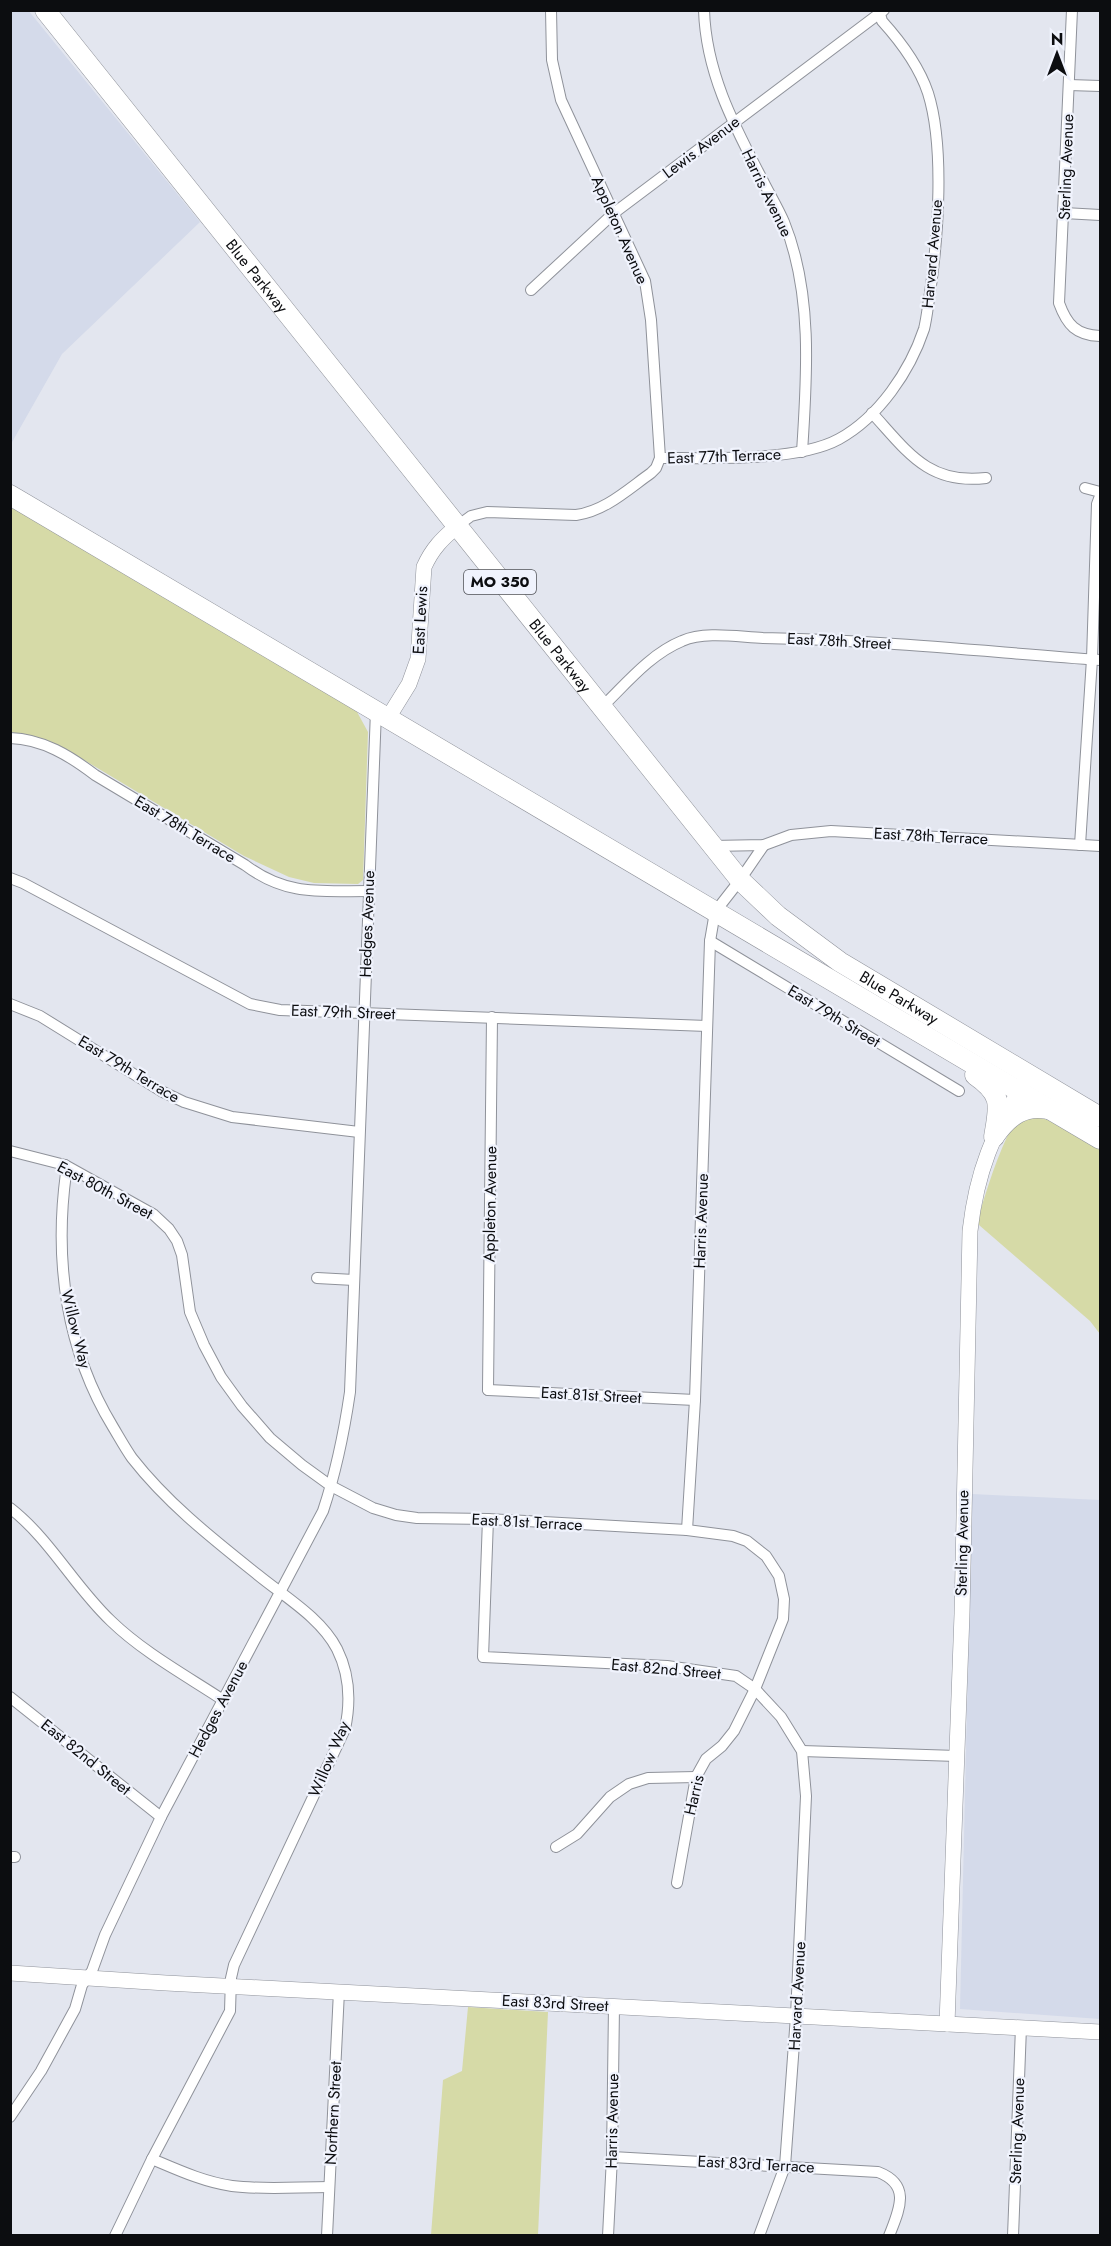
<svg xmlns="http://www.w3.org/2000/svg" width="1111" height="2246" font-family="Jost,sans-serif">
<rect width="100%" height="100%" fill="#e3e6ef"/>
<!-- built -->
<g fill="#d4daea">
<path d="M28,10L200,222L62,354L11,444L10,11Z"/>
<path d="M972,1494L1100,1500V2019L960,2009Z"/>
</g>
<!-- green -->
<g fill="#d6daa7">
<path d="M10,509H18L356,710L368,732L363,880L358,884L314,883L289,877L244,856L79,757L33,737L11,732Z"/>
<path d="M1035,1116L1054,1122L1100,1150V1334L1090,1321L979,1225L978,1218C988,1186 997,1155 1013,1125Z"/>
<path d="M468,2007L548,2012L538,2235H431L443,2080L462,2071Z"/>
</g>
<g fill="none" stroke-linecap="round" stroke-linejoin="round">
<defs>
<g id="street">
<path d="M704,10C706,74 735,127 763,181C770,195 778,208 784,222C813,293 807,377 802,452"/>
<path d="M1072,10L1059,303C1067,325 1076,335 1100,336"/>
<path d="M1069,85L1100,86"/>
<path d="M1064,213L1100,215"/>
<path d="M531,290L614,213L884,10"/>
<path d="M872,413C907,451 928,485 986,478"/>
<path d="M660,458C709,458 797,462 839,439C879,417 910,371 924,329C927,317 928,304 930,293C938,237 945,147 928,93C919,66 901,42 882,21L880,14"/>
<path d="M1085,488L1100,492"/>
<path d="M456,527L471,516L487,512L576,515C605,511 627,490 651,473L656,468L660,458L651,320L645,281L561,100L552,60L551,10"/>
<path d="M601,708C625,685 650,654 682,641C705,631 738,637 763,638C876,640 988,652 1100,660"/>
<path d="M10,738C43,739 70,756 95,775L245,865C286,896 320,891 368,891"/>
<path d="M1080,845L1092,659L1097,504L1100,496"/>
<path d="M712,846L764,845L791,835L831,831L1100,846"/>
<path d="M10,878L23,883L250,1004L280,1010L707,1026"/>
<path d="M710,941L959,1091"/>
<path d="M10,1004L40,1016L161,1091L184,1102L232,1117L359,1132"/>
<path d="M10,1151L65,1165L153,1214L169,1229L177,1241L182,1255L190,1312L204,1345L221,1377L242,1406L270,1438L302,1465L331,1486L373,1508L396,1515L417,1518L488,1519L687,1530L733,1536L747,1541L766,1556L779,1576L784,1599L783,1619L755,1689L734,1731L722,1746L706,1759L696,1777L677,1883"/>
<path d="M65,1165L66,1173C54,1261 66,1350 113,1427C119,1437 125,1448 132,1458C168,1504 213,1539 258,1575C285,1597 321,1618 337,1649C350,1675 351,1701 345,1729L234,1965L231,1978L230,2011L152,2159L115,2236"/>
<path d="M317,1278L354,1280"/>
<path d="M488,1390L492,1017"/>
<path d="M488,1390L695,1400"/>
<path d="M10,1508C50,1539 74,1586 111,1621C143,1652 185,1675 223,1700"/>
<path d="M488,1519L483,1657L667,1666L736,1676L755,1689L781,1717L802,1751L806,1796L796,2016L785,2166L759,2236"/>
<path d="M687,1530L695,1400L710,941L715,912L740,880L764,845"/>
<path d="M10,1697L161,1817"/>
<path d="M802,1751L957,1756"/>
<path d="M556,1847L577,1834L610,1797L629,1784L648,1778L696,1777"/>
<path d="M10,1857H15"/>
<path d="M10,2117L41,2071L75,2009L82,1985L92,1971L105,1935L161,1817L323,1511C336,1472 344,1433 350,1392L376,711"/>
<path d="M612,2157L878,2172C912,2185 899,2210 889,2236"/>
<path d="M152,2159C178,2170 204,2182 232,2186C264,2190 297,2187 329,2187"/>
<path d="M327,2236L339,1991"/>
<path d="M608,2236L612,2157L614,2006"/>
<path d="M1013,2236L1021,2027"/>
</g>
<g id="secondary">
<path d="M388,718L409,684L418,659L424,567C432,549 442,539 456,527"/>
<path d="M10,1973L166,1983L1100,2032"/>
<path d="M947,2024L962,1614L970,1231C977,1169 993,1135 1024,1082"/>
</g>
<g id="highway">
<path id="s1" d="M45,10L740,880L778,916L840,962L1100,1117"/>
<path d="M10,495L1100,1139"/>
<path d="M975,1075C1004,1095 999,1106 994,1137"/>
<path d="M995,1135C1009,1116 1024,1104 1048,1109"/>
</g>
</defs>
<!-- street casing -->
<use href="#street" stroke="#8f929a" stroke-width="12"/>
<!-- secondary casing -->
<use href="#secondary" stroke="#8f929a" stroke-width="16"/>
<!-- highway casing -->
<use href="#highway" stroke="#8f929a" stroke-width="21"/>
<!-- street -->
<use href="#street" stroke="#fff" stroke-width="10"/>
<!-- secondary -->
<use href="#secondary" stroke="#fff" stroke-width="15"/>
<!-- highway -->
<use href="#highway" stroke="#fff" stroke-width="20"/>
</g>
<g text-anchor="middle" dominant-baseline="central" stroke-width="4.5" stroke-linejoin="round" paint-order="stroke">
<!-- shield labels -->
<rect fill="#f0f3fd" stroke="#505257" stroke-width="1.5" x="464" y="570" width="72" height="24" rx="4.5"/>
<g font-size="15" font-weight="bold" fill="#0c0d10">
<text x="500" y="582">MO 350</text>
</g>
<!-- street labels -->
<g font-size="16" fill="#0c0d10" stroke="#f0f3fd">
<text transform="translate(701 147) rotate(-37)">Lewis Avenue</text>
<text transform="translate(1066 167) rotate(-88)">Sterling Avenue</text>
<text transform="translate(767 193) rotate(64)">Harris Avenue</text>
<text transform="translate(620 230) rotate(66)">Appleton Avenue</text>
<text transform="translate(932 254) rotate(-85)">Harvard Avenue</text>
<text stroke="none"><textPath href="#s1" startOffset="340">Blue Parkway</textPath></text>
<text transform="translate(724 456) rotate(-2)">East 77th Terrace</text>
<text transform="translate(420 620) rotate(-87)">East Lewis</text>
<text transform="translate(839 641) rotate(3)">East 78th Street</text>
<text stroke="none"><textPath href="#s1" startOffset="826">Blue Parkway</textPath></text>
<text transform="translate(185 829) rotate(31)">East 78th Terrace</text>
<text transform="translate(931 836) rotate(3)">East 78th Terrace</text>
<text transform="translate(367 924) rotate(-88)">Hedges Avenue</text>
<text stroke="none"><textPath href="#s1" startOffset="1312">Blue Parkway</textPath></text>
<text transform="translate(343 1012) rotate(2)">East 79th Street</text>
<text transform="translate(834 1016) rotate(31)">East 79th Street</text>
<text transform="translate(129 1069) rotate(31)">East 79th Terrace</text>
<text transform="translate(105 1190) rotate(28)">East 80th Street</text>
<text transform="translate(490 1204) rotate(-89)">Appleton Avenue</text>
<text transform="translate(701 1221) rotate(-88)">Harris Avenue</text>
<text transform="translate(76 1329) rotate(76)">Willow Way</text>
<text transform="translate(591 1395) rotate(3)">East 81st Street</text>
<text transform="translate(527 1522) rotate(3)">East 81st Terrace</text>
<text transform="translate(962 1543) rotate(-89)">Sterling Avenue</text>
<text transform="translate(666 1669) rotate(5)">East 82nd Street</text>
<text transform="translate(218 1709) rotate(-62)">Hedges Avenue</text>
<text transform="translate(86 1757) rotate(39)">East 82nd Street</text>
<text transform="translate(329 1759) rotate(-67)">Willow Way</text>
<text transform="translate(694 1795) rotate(-77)">Harris</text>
<text transform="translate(797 1996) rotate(-87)">Harvard Avenue</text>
<text transform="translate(555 2003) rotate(3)">East 83rd Street</text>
<text transform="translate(333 2113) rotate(-87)">Northern Street</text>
<text transform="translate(612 2121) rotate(-89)">Harris Avenue</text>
<text transform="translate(1017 2131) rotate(-88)">Sterling Avenue</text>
<text transform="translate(756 2164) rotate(3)">East 83rd Terrace</text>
</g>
</g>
<!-- border -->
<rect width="1111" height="2246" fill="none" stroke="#0c0d10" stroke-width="24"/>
<!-- north arrow -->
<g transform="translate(1057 54)" stroke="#f0f3fd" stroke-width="4.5" paint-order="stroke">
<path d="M0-4.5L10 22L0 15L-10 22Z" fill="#0c0d10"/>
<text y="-9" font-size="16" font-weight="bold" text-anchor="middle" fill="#0c0d10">N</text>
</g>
</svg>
